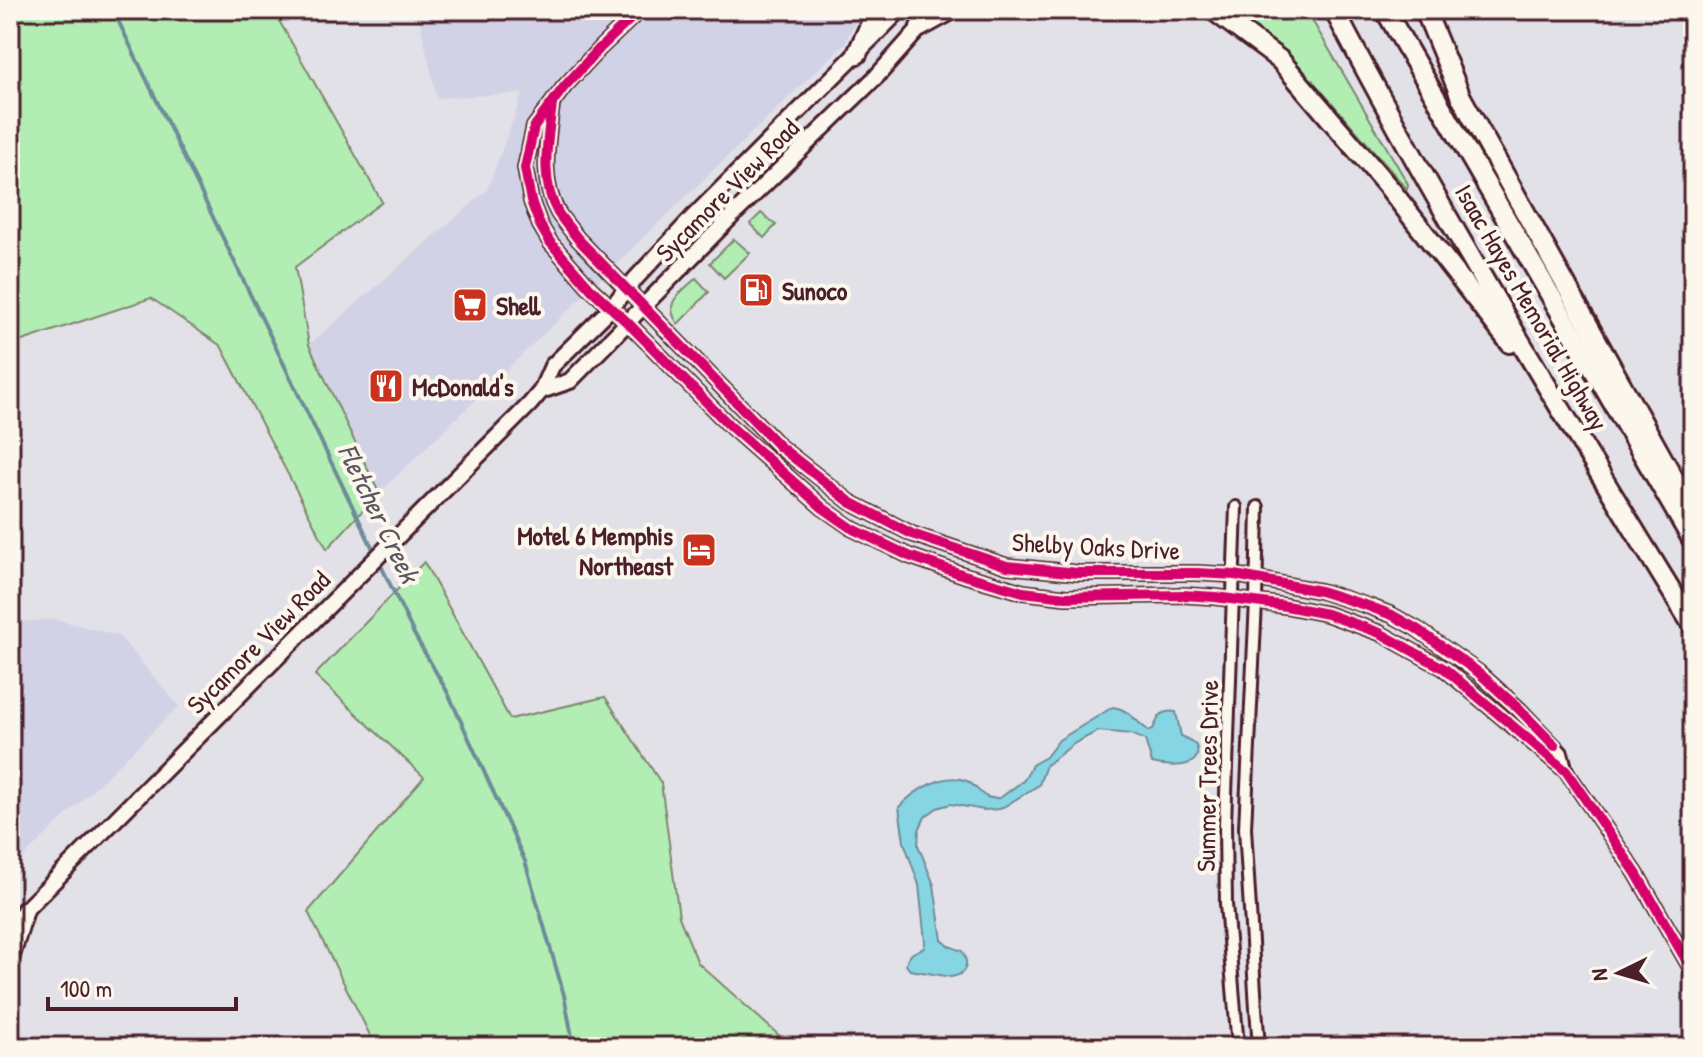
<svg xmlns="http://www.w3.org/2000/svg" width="1703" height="1057" font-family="'Patrick Hand',sans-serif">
<rect width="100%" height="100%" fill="#e2e1e8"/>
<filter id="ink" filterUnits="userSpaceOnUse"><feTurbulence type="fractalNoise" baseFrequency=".0125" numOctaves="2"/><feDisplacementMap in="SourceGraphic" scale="16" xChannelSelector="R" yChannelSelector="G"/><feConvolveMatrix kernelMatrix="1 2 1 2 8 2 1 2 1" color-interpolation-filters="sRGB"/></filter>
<g filter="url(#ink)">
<!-- built -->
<g fill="#d1d2e5">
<path d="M417,10H861L845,43L379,493L309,345L487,190L523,93L437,98Z"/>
<path d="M54,619L119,636L179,706L10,870V623Z"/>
</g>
<!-- green -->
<g fill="#b2eeb3" stroke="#7e866f" stroke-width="2">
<path d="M10,10H273L382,202L295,267L309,345L379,493L327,549L221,346L151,298L10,345Z"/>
<path d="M1222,10H1306L1408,184L1407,189L1297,63Z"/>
<path d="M761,213L776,225L764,238L750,224Z"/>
<path d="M734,239L750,253L724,278L710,263Z"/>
<path d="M696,278L709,292L678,324C662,302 681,293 696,278Z"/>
<path d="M424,562L510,719L605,697L661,783L679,917L698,963L792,1047H376L308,912L424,777L315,675Z"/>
</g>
<!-- water -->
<path fill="#86d5e3" stroke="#6e8c99" stroke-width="2" d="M1113,707C1129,709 1136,722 1149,731L1153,729C1159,717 1160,709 1176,712L1181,736C1186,739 1196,742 1197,748C1202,771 1164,766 1152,763L1145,740L1131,734L1098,731L1075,743L1046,765L1039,785L1000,809L984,810L951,804L937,808L925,817L919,830L918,845L934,885L942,940L949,946L962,951C970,964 966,975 951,977L910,970L906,965C908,954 914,952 924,948L925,942L919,885L904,842L899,807C914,791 944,771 967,781C975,785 980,794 987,797C991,799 996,798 1000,798L1024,780L1032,765L1046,757L1059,740Z"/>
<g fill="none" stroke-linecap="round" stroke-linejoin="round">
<!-- stream -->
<path stroke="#6e8c99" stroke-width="4" d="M113,10L414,634L448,693L525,861L564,995L574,1047"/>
<defs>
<g id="minor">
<path d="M1236,507L1225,824L1226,904L1238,1047"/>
<path d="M1258,507L1256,602L1245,828L1256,1008L1259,1047"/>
</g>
<g id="tertiary">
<path d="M640,10L600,48L564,87L534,127L525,168L531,201L540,225L550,242L591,289L628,323L730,426L823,508L853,529L909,556L964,575L1023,592L1066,597L1183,595L1215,597L1286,606L1327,614L1380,633L1445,669L1566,771L1636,873L1693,972"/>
<path d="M552,104C548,139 539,180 558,213C564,222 571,230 578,239L779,446L850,502L912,534L1007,566L1078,573H1197L1235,575L1320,591L1368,606L1392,615L1417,629L1478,672L1519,709L1561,753L1566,771"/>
</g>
<g id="secondary">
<path d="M541,391L570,381L732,216L877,76L925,22"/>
<path d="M10,928L25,910L530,404L541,391L552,366L612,307L625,290L693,217L900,10"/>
</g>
<path id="primary" d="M10,959L25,910"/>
<g id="motorway">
<path d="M1213,10L1280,60L1390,189L1510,343"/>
<path d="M1334,10C1444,221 1569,424 1693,626"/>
<path d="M1385,10L1693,541"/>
<path d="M1425,10L1461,97L1693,513"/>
<path d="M920,27L951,10"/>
<path d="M857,54L877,10"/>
</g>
</defs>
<!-- minor casing -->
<use href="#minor" stroke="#4a1f2b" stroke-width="16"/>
<!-- tertiary casing -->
<use href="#tertiary" stroke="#4a1f2b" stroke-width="18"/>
<!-- secondary casing -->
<use href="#secondary" stroke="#4a1f2b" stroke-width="20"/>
<!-- primary casing -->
<use href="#primary" stroke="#4a1f2b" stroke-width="22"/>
<!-- motorway casing -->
<use href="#motorway" stroke="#4a1f2b" stroke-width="24"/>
<!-- minor -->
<use href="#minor" stroke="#fbf7ec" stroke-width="10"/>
<!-- tertiary -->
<use href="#tertiary" stroke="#fbf7ec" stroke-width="12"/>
<!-- secondary -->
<use href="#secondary" stroke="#fbf7ec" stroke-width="14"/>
<!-- primary -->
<use href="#primary" stroke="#fbf7ec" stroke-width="16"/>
<!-- motorway -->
<use href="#motorway" stroke="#fbf7ec" stroke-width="18"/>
<defs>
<g id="cycleway">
<path d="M640,10L600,48L564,87L534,127L525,168L531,201L540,225L550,242L591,289L628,323L730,426L823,508L853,529L909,556L964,575L1023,592L1066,597L1183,595L1215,597L1286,606L1327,614L1380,633L1445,669L1566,771L1636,873L1693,972"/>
<path d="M552,104C548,139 539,180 558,213C564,222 571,230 578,239L779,446L850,502L912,534L1007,566L1078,573H1197L1235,575L1320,591L1368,606L1392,615L1417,629L1478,672L1519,709L1555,746"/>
</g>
</defs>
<!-- cycleway casing -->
<use href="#cycleway" stroke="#fbf7ec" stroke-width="15"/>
<!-- cycleway -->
<use href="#cycleway" stroke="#d6006c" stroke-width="10"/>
</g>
</g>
<!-- icons -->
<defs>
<symbol id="fuel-square" viewBox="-11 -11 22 22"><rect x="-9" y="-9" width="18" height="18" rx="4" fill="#c8321e" stroke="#fbf7ec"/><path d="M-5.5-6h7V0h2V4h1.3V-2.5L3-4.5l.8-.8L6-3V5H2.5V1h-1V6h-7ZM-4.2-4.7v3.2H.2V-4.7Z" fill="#fff"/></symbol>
<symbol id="supermarket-square" viewBox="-11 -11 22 22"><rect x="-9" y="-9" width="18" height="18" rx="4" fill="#c8321e" stroke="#fbf7ec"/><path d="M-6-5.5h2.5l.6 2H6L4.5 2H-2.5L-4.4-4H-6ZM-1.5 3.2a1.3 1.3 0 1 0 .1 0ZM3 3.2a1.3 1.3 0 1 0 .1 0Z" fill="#fff"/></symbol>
<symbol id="restaurant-square" viewBox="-11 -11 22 22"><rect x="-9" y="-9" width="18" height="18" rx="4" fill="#c8321e" stroke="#fbf7ec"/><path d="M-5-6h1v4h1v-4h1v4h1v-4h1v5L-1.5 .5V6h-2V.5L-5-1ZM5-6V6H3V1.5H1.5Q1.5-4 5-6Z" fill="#fff"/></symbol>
<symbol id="hotel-square" viewBox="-11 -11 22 22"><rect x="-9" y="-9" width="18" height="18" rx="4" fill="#c8321e" stroke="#fbf7ec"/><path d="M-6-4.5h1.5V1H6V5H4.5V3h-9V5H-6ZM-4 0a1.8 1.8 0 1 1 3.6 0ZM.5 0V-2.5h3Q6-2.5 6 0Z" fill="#fff"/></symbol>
</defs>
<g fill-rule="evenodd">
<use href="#fuel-square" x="736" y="270" width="40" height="40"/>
<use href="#supermarket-square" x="450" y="285" width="40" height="40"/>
<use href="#restaurant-square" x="366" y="366" width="40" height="40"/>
<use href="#hotel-square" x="679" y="530" width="40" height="40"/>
</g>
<g text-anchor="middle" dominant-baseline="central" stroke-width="8" stroke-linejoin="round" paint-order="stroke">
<!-- street labels -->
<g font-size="26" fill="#4a1f2b" stroke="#fbf7ec">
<text transform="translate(727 190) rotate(-45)">Sycamore View Road</text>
<text transform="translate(1532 307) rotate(60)">Isaac Hayes Memorial Highway</text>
<text transform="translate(1096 546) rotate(3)">Shelby Oaks Drive</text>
<text transform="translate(258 642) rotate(-45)">Sycamore View Road</text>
<text transform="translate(1207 776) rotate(-89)">Summer Trees Drive</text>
</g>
<!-- poi labels -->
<g font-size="26" font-weight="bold" fill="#4a1f2b" stroke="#fbf7ec" text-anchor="start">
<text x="782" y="290">Sunoco</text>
<text x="496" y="305">Shell</text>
<text x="412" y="386">McDonald's</text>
<text x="673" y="535" text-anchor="end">Motel 6 Memphis<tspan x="673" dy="30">Northeast</tspan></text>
</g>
<!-- water labels -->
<g font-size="28" font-style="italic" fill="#5c5662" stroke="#fbf7ec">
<text transform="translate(379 513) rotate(64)">Fletcher Creek</text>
</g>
</g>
<!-- margin -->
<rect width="1703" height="1057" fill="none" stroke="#fbf7ec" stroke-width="40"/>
<rect x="20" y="20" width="1663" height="1017" fill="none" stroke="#4a1f2b" stroke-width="3" filter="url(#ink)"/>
<!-- north arrow -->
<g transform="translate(1619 973) rotate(265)" stroke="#fbf7ec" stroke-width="6" paint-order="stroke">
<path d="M0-6L14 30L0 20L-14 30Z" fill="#4a1f2b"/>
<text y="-12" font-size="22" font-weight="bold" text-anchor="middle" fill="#4a1f2b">N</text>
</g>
<!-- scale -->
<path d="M48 997v12h188v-12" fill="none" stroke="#4a1f2b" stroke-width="4"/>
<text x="60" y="997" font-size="24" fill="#4a1f2b" stroke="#fbf7ec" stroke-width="6" paint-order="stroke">100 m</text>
</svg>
